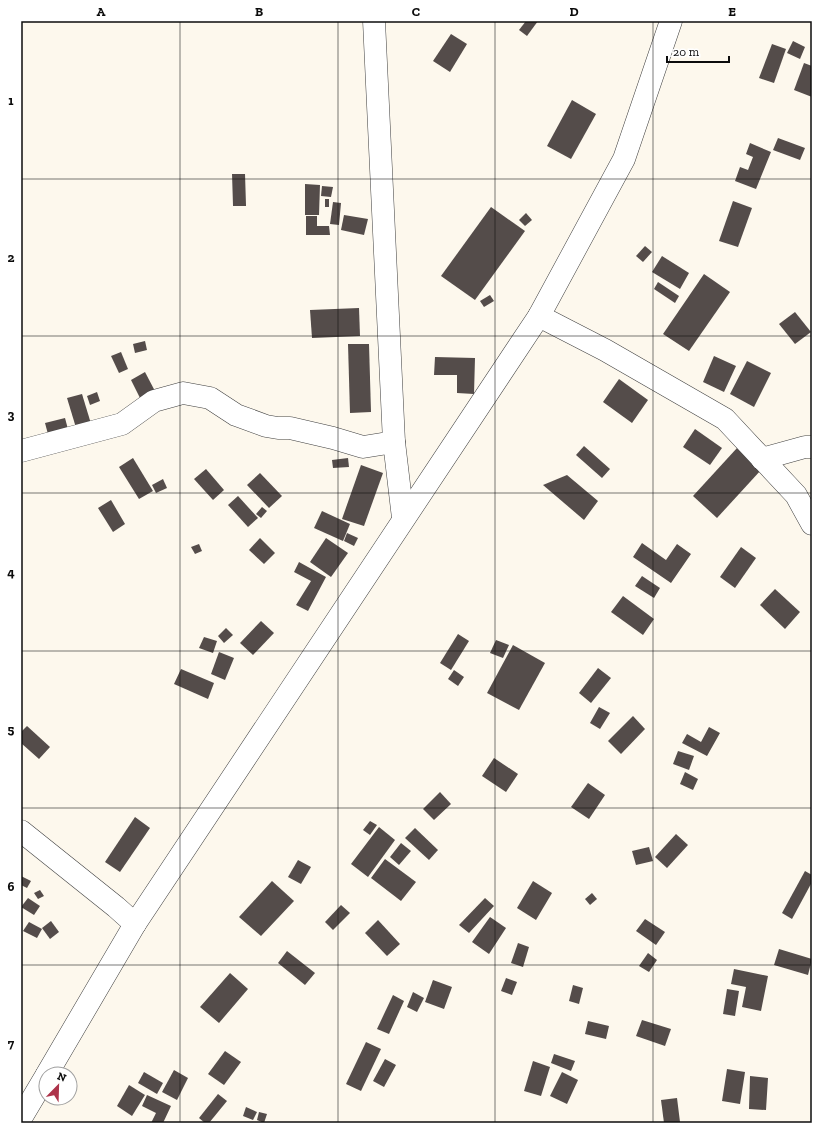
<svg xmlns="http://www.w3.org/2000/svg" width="833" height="1144" font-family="'Zilla Slab',serif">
<rect width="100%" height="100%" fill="#fdf8ed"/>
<!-- building -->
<g fill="#544c4a">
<path d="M526,21H538L527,36L519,30Z"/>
<path d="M451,34L467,44L450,72L433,61Z"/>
<path d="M793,41L805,47L800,59L787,53Z"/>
<path d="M772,44L786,49L774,83L759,78Z"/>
<path d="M804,63L812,66V97L794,90Z"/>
<path d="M572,100L596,114L571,159L547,146Z"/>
<path d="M778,138L805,148L800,160L773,150Z"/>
<path d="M750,143L771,152L756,189L735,181L740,167L748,170L753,157L746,154Z"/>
<path d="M232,174H245L246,206H233Z"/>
<path d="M305,184L320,185L319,215H305Z"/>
<path d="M322,186L333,187L331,197L321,196Z"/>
<rect x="325" y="199" width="4" height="8"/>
<path d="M733,201L752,208L738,247L719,241Z"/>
<path d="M333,202L341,203L339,225L330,224Z"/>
<path d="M491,207L525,231L475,300L441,276Z"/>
<path d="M526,213L532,220L525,226L519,220Z"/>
<path d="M344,215L368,219L364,235L341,230Z"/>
<path d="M306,216H317V226H329L330,235H306Z"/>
<path d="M645,246L652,252L643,262L636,256Z"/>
<path d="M662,256L689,273L680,289L652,272Z"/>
<path d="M704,274L730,292L689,351L663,334Z"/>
<path d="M658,282L679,296L675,303L654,289Z"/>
<path d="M490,295L494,301L484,307L480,301Z"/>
<path d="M359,308L360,336L312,338L310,310Z"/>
<path d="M795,312L811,332L795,344L779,324Z"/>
<path d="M145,341L147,350L135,353L133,344Z"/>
<path d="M348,344H369L371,412L350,413Z"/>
<path d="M121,352L128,369L119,373L111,356Z"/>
<path d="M714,356L736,366L724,392L703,382Z"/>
<path d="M435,357L475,358L474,394L457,393V375H434Z"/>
<path d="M747,361L771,373L754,407L730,394Z"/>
<path d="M145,372L157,395L142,402L131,380Z"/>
<path d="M619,379L648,400L632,423L603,402Z"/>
<path d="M97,392L100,401L90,405L87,396Z"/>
<path d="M82,394L92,427L77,431L67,398Z"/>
<path d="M65,418L69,433L49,438L45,423Z"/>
<path d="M695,429L722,448L710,465L683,447Z"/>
<path d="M584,446L610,469L602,478L576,455Z"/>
<path d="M737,448L761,470L717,518L693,496Z"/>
<path d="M133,458L153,491L139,499L119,467Z"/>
<path d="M348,458L349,467L333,468L332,460Z"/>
<path d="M361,465L383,473L364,526L342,519Z"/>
<path d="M206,469L224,490L213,500L194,479Z"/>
<path d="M260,473L282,496L269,508L247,485Z"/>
<path d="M567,475L598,501L584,520L543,485Z"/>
<path d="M163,479L167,488L156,493L152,485Z"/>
<path d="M238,496L258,518L248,527L228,505Z"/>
<path d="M111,500L125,524L113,532L98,508Z"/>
<path d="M262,507L267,511L261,518L256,514Z"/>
<path d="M322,511L350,524L343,541L314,528Z"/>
<path d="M347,533L358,538L354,546L344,541Z"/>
<path d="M260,538L275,553L264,564L249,550Z"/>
<path d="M326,538L348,553L331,577L310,562Z"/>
<path d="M642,543L666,560L677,544L691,554L671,583L633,557Z"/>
<path d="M199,544L202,551L195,554L191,547Z"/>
<path d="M741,547L756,558L735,588L720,577Z"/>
<path d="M299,562L326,577L308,611L296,605L311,581L294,572Z"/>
<path d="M642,576L660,588L654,598L635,586Z"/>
<path d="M775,589L800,612L785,629L760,605Z"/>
<path d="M623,596L654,619L643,635L611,612Z"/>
<path d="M261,621L274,633L253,655L240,643Z"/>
<path d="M226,628L233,635L224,643L218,636Z"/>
<path d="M458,634L469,641L451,670L440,663Z"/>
<path d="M204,637L217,641L213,653L199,648Z"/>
<path d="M496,640L509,645L503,658L490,653Z"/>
<path d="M513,645L545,663L519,710L487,693Z"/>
<path d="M219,652L234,658L225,680L211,674Z"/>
<path d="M598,668L611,678L591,703L579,693Z"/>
<path d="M181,669L214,683L208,699L174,684Z"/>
<path d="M454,670L464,677L458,686L448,679Z"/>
<path d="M599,707L610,713L600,729L590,723Z"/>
<path d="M633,716L645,729L621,754L608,741Z"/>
<path d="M27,726L50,747L39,759L21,743V732Z"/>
<path d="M709,727L720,733L707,756L682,743L687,734L701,742Z"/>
<path d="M678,751L694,756L689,770L673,764Z"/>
<path d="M494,758L518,774L506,792L482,776Z"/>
<path d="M685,772L698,779L693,790L680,784Z"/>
<path d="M588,783L605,795L589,819L571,807Z"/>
<path d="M440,792L451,804L434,820L423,809Z"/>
<path d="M135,817L150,828L120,872L105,862Z"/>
<path d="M370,821L377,825L370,835L363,830Z"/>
<path d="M379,827L395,840L368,877L351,864Z"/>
<path d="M415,828L438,850L429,860L405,838Z"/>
<path d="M676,834L688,845L667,868L655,857Z"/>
<path d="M401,843L411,851L399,865L390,857Z"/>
<path d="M649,847L653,861L636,865L632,851Z"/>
<path d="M385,859L416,882L401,901L371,878Z"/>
<path d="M298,860L311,867L301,884L288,877Z"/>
<path d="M805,871L812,875V882L792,919L782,913Z"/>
<path d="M21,876L31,881L27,888L21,885Z"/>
<path d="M272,881L294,901L261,936L239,917Z"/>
<path d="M533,881L552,893L536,920L517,908Z"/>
<path d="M40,890L44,896L38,899L34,893Z"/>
<path d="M592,893L597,899L590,905L585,899Z"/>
<path d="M28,898L40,906L34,915L21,907Z"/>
<path d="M485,898L494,906L469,933L459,925Z"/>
<path d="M341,905L350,913L333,930L325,922Z"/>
<path d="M490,917L506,928L489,954L472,942Z"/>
<path d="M645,919L665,932L656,945L636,931Z"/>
<path d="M378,920L400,944L387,956L365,933Z"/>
<path d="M51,921L59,932L50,939L42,928Z"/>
<path d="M29,922L42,929L37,938L23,931Z"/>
<path d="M518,943L529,947L523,967L511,963Z"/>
<path d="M779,949L812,959L808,975L774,965Z"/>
<path d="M287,951L315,973L305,985L278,963Z"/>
<path d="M648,953L657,960L649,972L639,966Z"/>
<path d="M734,969L768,976L761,1011L742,1007L746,987L731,984Z"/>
<path d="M230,973L248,989L219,1023L200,1007Z"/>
<path d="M506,978L517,982L512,995L501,991Z"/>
<path d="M433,980L452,987L444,1009L425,1002Z"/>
<path d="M573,985L583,988L579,1004L569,1001Z"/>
<path d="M727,989L739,991L735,1016L723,1014Z"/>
<path d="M413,992L424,998L417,1012L407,1007Z"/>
<path d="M393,995L404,1001L389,1034L377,1029Z"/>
<path d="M642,1020L671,1029L665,1046L636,1036Z"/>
<path d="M588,1021L609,1026L606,1039L585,1034Z"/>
<path d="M366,1042L381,1049L361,1091L346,1084Z"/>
<path d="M225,1051L241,1062L224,1085L208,1074Z"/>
<path d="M554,1054L575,1061L571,1071L551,1063Z"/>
<path d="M385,1059L396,1065L384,1087L373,1081Z"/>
<path d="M533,1061L550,1067L541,1096L524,1091Z"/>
<path d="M727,1069L745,1072L740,1104L722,1101Z"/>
<path d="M174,1070L188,1078L177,1100L162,1092Z"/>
<path d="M144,1072L163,1083L157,1094L138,1083Z"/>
<path d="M562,1072L578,1080L567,1104L550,1096Z"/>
<path d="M750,1076L768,1078L766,1110L749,1109Z"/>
<path d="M129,1085L145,1095L132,1116L117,1106Z"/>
<path d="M218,1094L227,1101L209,1123H205L199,1118Z"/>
<path d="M147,1095L171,1106L163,1123H151L156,1113L142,1106Z"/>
<path d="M677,1098L680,1122L664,1123L661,1100Z"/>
<path d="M246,1107L257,1112L253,1120L243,1116Z"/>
<path d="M259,1112L267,1114L264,1123L257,1120Z"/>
</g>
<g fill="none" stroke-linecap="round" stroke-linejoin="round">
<defs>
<g id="minor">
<path d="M539,316L605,350L725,419L796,495L812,524"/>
<path d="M21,451L122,424L154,401L183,393L210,398L236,415L266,426L278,428H290L333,438L363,447L394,442"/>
<path d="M762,459L805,447H812"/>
<path d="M21,831L116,907L135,924"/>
</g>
<g id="tertiary">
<path d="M374,21L394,442L403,518"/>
<path d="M47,1074L135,924L539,316L624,159L671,21"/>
<path d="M21,1118L46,1076"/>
</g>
</defs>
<!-- minor casing -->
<use href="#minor" stroke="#3f3f3f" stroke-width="23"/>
<!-- tertiary casing -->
<use href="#tertiary" stroke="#3f3f3f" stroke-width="23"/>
<!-- minor -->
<use href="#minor" stroke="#fff" stroke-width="22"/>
<!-- tertiary -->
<use href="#tertiary" stroke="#fff" stroke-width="22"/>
</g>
<!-- grid -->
<path fill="none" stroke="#0c0c0c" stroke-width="1" stroke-opacity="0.55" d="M180,21V1123M338,21V1123M495,21V1123M653,21V1123M21,179H812M21,336H812M21,493H812M21,651H812M21,808H812M21,965H812"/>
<!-- border -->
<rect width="833" height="1144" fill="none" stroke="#ffffff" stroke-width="44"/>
<!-- north arrow -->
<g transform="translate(58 1086) rotate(23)"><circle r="19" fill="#ffffff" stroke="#9e9e9e"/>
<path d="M0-3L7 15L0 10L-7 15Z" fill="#ad334a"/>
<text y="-6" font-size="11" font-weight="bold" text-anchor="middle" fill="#0c0c0c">N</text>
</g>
<!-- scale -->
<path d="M667 56v6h62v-6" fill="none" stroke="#0c0c0c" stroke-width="2"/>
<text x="673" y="56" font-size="12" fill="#0c0c0c" stroke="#ffffff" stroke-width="3" paint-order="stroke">20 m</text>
<rect x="22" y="22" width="789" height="1100" fill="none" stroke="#0c0c0c" stroke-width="1.5"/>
<g font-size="13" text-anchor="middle" font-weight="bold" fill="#0c0c0c">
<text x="101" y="16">A</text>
<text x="259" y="16">B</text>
<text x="416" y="16">C</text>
<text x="574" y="16">D</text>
<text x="732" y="16">E</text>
<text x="11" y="105">1</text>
<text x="11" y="262">2</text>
<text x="11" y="419">3</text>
<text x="11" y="577">4</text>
<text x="11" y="734">5</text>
<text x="11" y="891">6</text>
<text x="11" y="1048">7</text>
</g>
</svg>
